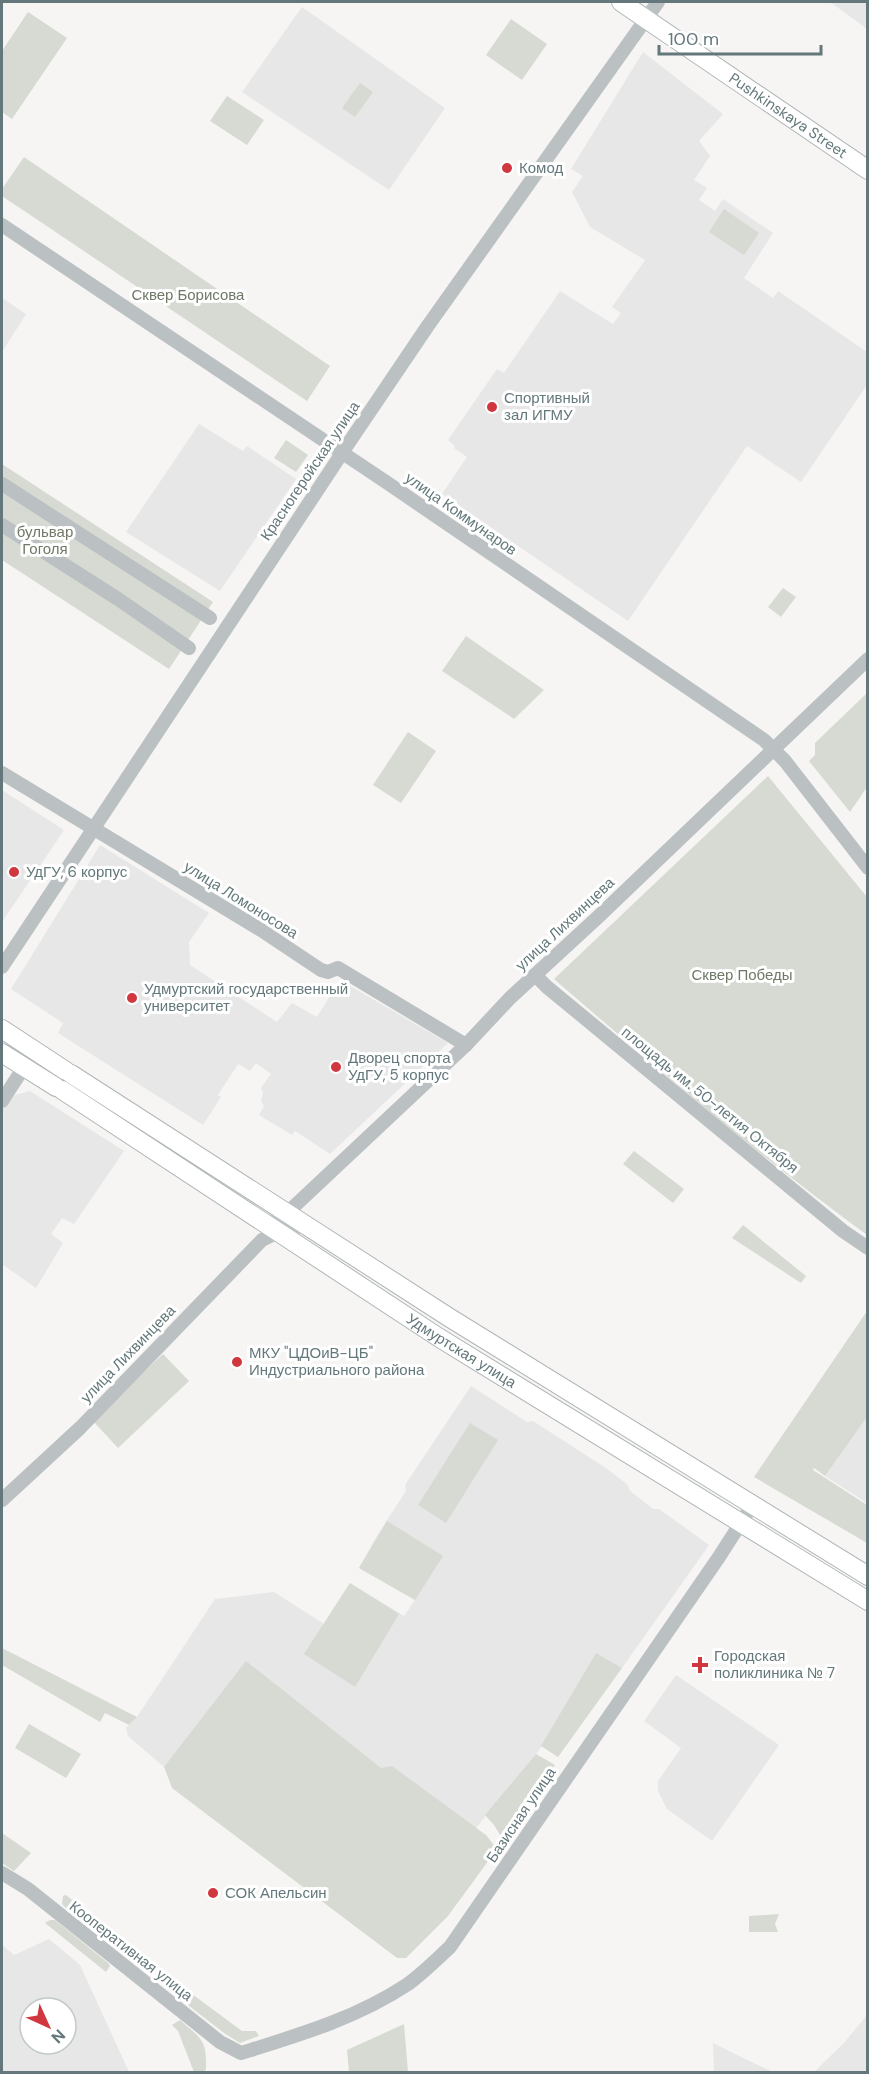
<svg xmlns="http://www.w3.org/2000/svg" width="869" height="2074" font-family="'DM Sans',sans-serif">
<rect width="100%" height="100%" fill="#f6f5f3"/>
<!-- built -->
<g fill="#e6e7e6" fill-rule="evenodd">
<path d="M826,2H867V29L833,4Z"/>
<path d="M302,7L445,108L389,190L242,92Z"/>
<path d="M643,52L723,114L699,141L710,156L694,180L707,188L699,200L715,211L723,199L773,233L744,278L773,298L778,291L867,352V385L801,482L747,446L628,621L442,494L467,457L454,448L455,446L448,440L497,369L504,373L560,291L613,324L621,313L612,307L645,260L590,227L572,192L583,176L571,169Z"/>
<path d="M2,298L26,314L2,352Z"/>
<path d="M199,424L243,451L247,446L296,479L220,591L126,532Z"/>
<path d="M2,790L64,830L2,922Z"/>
<path d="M100,845L209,913L189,942L190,965L277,1022L292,1003L317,1017L340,980L448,1043L330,1154L295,1131L292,1135L259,1115L264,1106L261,1101L263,1093L261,1088L271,1074L256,1063L250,1071L238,1064L218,1095L221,1097L203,1125L58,1033L63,1023L11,989Z"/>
<path d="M30,1091L124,1151L74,1224L62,1218L51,1234L63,1243L36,1288L2,1264V1110L15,1095Z"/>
<path d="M471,1386L527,1422L533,1421L606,1468L628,1485L630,1491L653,1509H659L709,1545L622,1668L596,1653L540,1749L391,1933L164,1767L128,1736L126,1728L137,1717L215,1599L274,1592L324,1624L350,1583L404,1616L415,1600L359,1568L378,1534L406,1491L405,1485Z"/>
<path d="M867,1417V1503L825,1476Z"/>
<path d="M676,1675L779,1745L712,1841L667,1809L658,1791V1781L681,1748L644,1721Z"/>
<path d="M49,1939L80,1965L129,2072H2V1945L14,1955ZM30,2008H66V2044H30Z"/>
<path d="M867,2015V2072H814L844,2043Z"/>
<path d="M713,2043L741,2057L773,2072H714Z"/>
</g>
<!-- green -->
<g fill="#d7dad2">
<path d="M28,12L67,38L12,119L2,112V51Z"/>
<path d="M511,19L547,44L522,80L486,55Z"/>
<path d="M360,83L373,92L355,117L342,108Z"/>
<path d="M227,96L264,120L247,145L210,121Z"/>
<path d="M24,157L330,366L307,401L2,196V189Z"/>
<path d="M724,209L759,233L744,255L709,232Z"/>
<path d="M286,440L308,455L296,472L274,458Z"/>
<path d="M2,464L213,602L169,669L2,560Z"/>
<path d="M783,588L796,597L781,617L768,607Z"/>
<path d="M466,636L544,690L514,719L442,671Z"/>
<path d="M867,693V787L850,812L809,761L815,755V743Z"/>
<path d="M408,732L436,751L401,803L373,785Z"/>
<path d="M768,776L867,897V1235C758,1156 656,1067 554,979Z"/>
<path d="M634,1151L684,1189L673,1203L623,1164Z"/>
<path d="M743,1225L806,1276L801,1283L732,1238Z"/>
<path d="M867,1311V1417L825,1476L814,1468L813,1470L867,1505V1543L754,1477Z"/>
<path d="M163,1354L189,1381L118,1448L92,1420Z"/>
<path d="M470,1423L498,1440L446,1523L418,1505Z"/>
<path d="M387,1521L443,1556L415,1600L359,1568Z"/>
<path d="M350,1583L399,1614L355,1687L304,1654Z"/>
<path d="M2,1648L137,1717L129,1725L105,1713L100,1722L2,1665Z"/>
<path d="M596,1653L622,1668L558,1757L541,1746Z"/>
<path d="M246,1661L381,1768L392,1766L486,1835L497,1849L448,1916L406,1958H397L172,1788L164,1767Z"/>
<path d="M29,1724L81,1754L66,1778L15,1748Z"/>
<path d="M536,1754L555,1765L503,1840L494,1825L485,1815Z"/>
<path d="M2,1833L31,1853L14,1871L2,1863Z"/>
<path d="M66,1895L146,1960L139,1967L69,1911L62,1904L63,1896Z"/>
<path d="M779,1914L775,1924L778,1932H749V1916Z"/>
<path d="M50,1920H55L108,1963L110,1966L106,1972L45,1923Z"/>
<path d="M169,1977L242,2031H256L259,2036L240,2043L224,2033L162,1985L164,1980Z"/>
<path d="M180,2020C201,2039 207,2039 206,2069L204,2072H194L178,2031L172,2025Z"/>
<path d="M404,2024L408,2072H349L347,2050Z"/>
</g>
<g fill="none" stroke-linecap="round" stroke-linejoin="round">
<defs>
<g id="major">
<path id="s1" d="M621,2L868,170"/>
<path d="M2,1029L66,1071"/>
<path d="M2,1053L56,1087"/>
<path d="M71,1074L450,1318L868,1576"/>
<path id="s2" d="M62,1090L438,1337L868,1601"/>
</g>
</defs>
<!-- major casing -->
<use href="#major" stroke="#afb5b7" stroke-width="20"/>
<!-- minor -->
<g stroke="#bbc1c2" stroke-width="14">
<path d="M2,225L389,484L764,740L785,761L868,868"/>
<path d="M2,484L210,618"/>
<path d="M2,525L118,599L189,648"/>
<path d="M2,773L261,930L321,970L328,972L338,968L466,1045"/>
<path d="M2,967L350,441L427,327L658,2"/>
<path d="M535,975L547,987L843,1231L868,1248"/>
<path d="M2,1101L24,1067"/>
<path d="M266,1224L277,1221L286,1214L466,1045L510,998L598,917L868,659"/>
<path d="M2,1500L80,1428L262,1240L290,1226L307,1227"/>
<path d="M2,1873L28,1889L220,2042L241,2053C299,2035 357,2018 408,1984C423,1973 437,1959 450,1947L719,1557L753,1504"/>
</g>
<!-- major -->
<use href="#major" stroke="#fff" stroke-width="18"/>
</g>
<!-- markers -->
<g fill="#d1373e" stroke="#fff" stroke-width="2">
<circle cx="507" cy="168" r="6"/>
<circle cx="492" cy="407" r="6"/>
<circle cx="14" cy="872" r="6"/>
<circle cx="132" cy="998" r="6"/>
<circle cx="336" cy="1067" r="6"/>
<circle cx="237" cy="1362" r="6"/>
<path d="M697 1656h6v6h6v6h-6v6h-6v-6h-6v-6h6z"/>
<circle cx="213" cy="1893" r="6"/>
</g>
<g text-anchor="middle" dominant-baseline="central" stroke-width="6" stroke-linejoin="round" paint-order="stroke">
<!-- street labels -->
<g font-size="15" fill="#64787b" stroke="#fff">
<text stroke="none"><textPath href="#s1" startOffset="202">Pushkinskaya Street</textPath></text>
<text transform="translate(310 471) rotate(-56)">Красногеройская улица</text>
<text transform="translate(461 514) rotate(35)">улица Коммунаров</text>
<text transform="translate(241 900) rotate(32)">улица Ломоносова</text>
<text transform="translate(565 924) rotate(-43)">улица Лихвинцева</text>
<text transform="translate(710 1100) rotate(39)">площадь им. 50-летия Октября</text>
<text stroke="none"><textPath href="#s2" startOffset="477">Удмуртская улица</textPath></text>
<text transform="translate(128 1354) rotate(-46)">улица Лихвинцева</text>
<text transform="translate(521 1815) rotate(-56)">Базисная улица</text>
<text transform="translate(131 1951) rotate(38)">Кооперативная улица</text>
</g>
<!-- poi labels -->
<g font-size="15" fill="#64787b" stroke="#fff" text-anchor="start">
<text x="519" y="168">Комод</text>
<text x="504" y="398">Спортивный<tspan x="504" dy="17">зал ИГМУ</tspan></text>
<text x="26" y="872">УдГУ, 6 корпус</text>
<text x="144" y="989">Удмуртский государственный<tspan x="144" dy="17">университет</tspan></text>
<text x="348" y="1058">Дворец спорта<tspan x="348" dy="17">УдГУ, 5 корпус</tspan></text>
<text x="249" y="1353">МКУ "ЦДОиВ-ЦБ"<tspan x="249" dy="17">Индустриального района</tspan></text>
<text x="714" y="1656">Городская<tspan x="714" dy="17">поликлиника № 7</tspan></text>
<text x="225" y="1893">СОК Апельсин</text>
</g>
<!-- park labels -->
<g font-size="15" fill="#6f7966" stroke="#fff">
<text x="188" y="295">Сквер Борисова</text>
<text x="45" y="532">бульвар<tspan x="45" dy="17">Гоголя</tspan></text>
<text x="742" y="975">Сквер Победы</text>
</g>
</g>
<!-- border -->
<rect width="869" height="2074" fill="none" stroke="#64787b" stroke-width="6"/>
<!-- north arrow -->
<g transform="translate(48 2026) rotate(135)"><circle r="28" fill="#ffffff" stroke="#c1c9ca" stroke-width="1.5"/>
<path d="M0-4.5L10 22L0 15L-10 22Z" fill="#d1373e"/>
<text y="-9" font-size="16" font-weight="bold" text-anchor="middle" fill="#64787b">N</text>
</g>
<!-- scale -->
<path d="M659 45v9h162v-9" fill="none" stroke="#64787b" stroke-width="3"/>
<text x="668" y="45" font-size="18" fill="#64787b" stroke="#ffffff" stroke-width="4.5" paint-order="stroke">100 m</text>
</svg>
